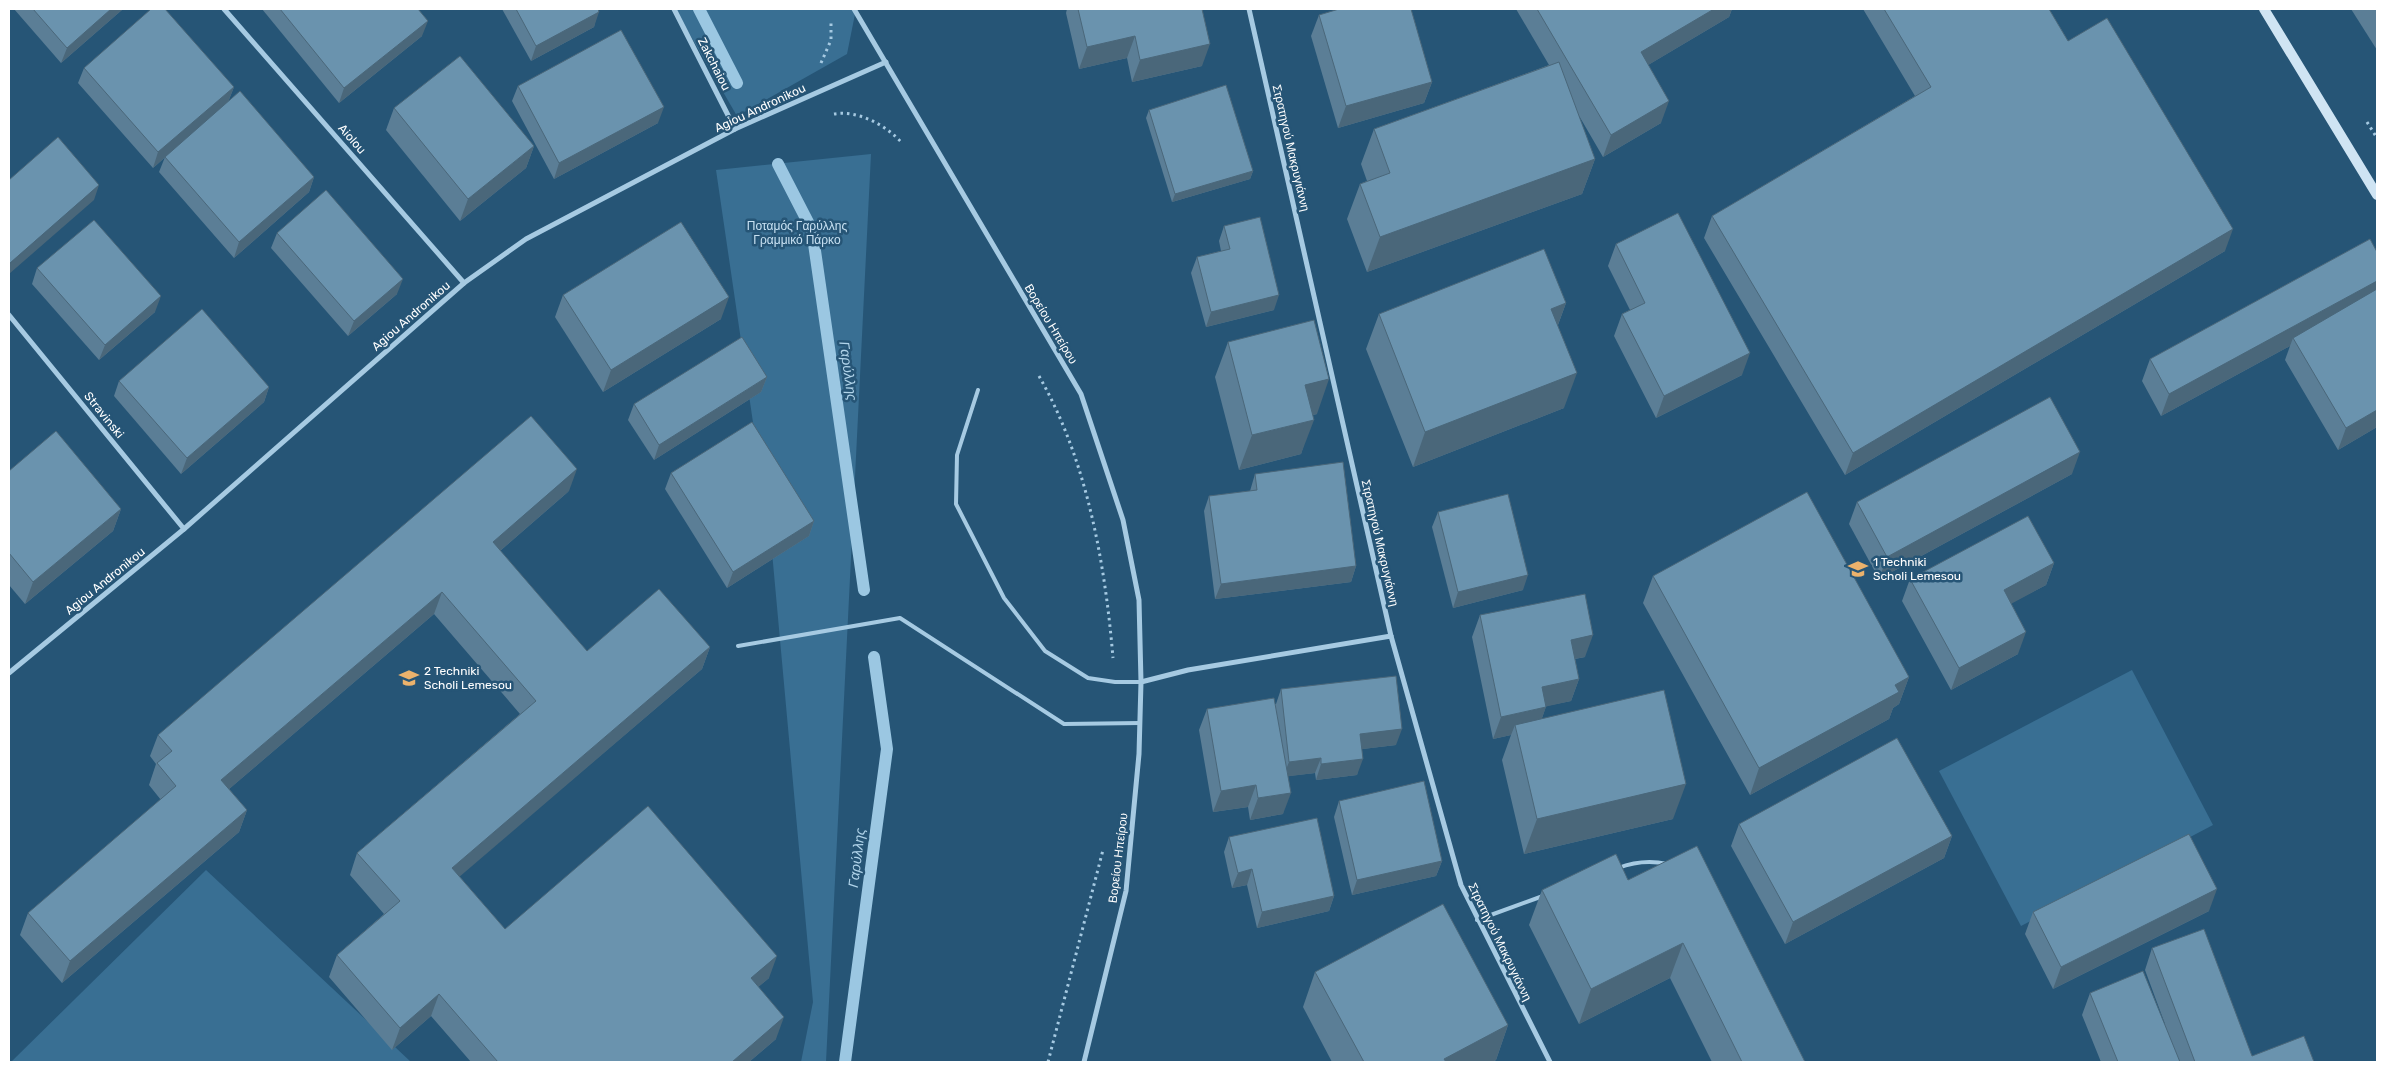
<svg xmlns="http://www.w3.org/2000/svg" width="2386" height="1071" font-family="Rubik,sans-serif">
<rect width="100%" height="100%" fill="#265576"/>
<!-- green -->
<g fill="#396f93">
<path d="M675,9H856L847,54L737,116Z"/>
<path d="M871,154L826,1062H801L813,1002L772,552L716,170Z"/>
<path d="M2132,670L2213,825L2021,926L1939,771Z"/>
<path d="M206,870L411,1062H11Z"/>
</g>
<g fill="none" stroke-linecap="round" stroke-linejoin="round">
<!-- stream -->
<g stroke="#9bc7e2" stroke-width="12">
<path d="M699,9L737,83"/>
<path d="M778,164L812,230L864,590"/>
<path d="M845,1062L887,749L874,657"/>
</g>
<!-- path -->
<g stroke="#a6cae2" stroke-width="3" stroke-dasharray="2.5 4" stroke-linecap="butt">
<path d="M821,63L831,40V21"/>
<path d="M834,114C858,110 886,125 902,143"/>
<path d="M2367,122L2377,138"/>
<path d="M1039,376C1087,460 1105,563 1113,658"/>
<path d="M1048,1062L1103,850"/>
</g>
<!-- lane -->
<g stroke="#a6cae2" stroke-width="4">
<path d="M978,390L957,455L956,504L1004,598L1045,651L1088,678L1115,682H1141"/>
<path d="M738,646L900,618L1064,724L1140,723"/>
<path d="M1618,868C1634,862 1649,860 1667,864"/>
<path d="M1477,920L1543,896"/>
</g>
<!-- street -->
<g stroke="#a6cae2" stroke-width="5">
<path d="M224,9L464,283"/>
<path d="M674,9L735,129"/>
<path d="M854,9L1081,394L1123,520L1139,600L1141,682L1139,754L1126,891L1084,1062"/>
<path d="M1249,9L1391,636L1461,885L1550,1062"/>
<path d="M9,315L184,529"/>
<path d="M9,673L184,529L464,283L526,239L735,129L886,62"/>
<path d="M1141,682L1188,670L1391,636"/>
</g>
<!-- secondary -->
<path stroke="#cfe4f3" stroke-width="10" d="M2264,9L2377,195"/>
</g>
<!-- wall -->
<g fill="#5b7e96">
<path d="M14,9H123L61,63Z"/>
<path d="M262,9H418L422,36L339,103Z"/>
<path d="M502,9H598L594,27L531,61Z"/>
<path d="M1067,9H1202V66L1132,82L1127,58L1079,69L1066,13Z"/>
<path d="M1516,9H1732L1729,17L1648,65L1661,123L1603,157L1578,114L1595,159L1582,194L1367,272L1347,219L1360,184L1367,181L1361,164L1374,129L1549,65Z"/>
<path d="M1863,9H2049L2068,41L2225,251L1845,475L1704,238L1712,216L1915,96Z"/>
<path d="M2351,9H2377V50Z"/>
<path d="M1319,15L1432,82L1424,103L1338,128L1311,36Z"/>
<path d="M84,68L234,87L228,102L314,177L309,192L234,258L159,172L165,157L187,138L153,168L78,83Z"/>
<path d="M518,86L658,123L554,179L512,101Z"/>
<path d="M394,108L534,146L526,168L460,221L386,130Z"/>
<path d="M1149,110L1253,171L1250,179L1172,202L1146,118Z"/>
<path d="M1224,226L1274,310L1206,327L1191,273L1197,257L1221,251L1219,241Z"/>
<path d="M277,233L397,294L348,336L271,248Z"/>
<path d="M2370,239L2377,427L2338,450L2285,360L2290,346L2161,416L2142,381L2150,359Z"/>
<path d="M1616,244L1742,375L1656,418L1614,336L1622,314L1630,310L1608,266Z"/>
<path d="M37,268L155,312L99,360L32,284Z"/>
<path d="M563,295L721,319L603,392L555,317Z"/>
<path d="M1566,303L1558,325L1564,408L1413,467L1366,349L1379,314Z"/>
<path d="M1228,342L1317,414L1313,415L1301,454L1239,470L1215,377Z"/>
<path d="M767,377L761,392L654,460L628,420L634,404Z"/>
<path d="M119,381L269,387L264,402L181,474L114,396Z"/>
<path d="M9,471L121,509L113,531L25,604L9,585Z"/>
<path d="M671,473L814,521L809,536L727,588L665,489Z"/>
<path d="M1255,474L1356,566L1351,582L1215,599L1204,511L1209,496L1250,491Z"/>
<path d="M2072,474L1879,579L1849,524L1857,502Z"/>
<path d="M569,491L500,551L587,651L710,647L702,669L459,876L505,929L769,978L758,987L776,1039L749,1062H471L431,1016L392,1050L329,977L337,955L384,914L350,875L357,853L520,714L434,614L229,789L247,810L239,832L62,983L20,935L28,913L161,800L149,785L156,764L150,756L158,735Z"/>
<path d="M1438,512L1523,590L1453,608L1432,527Z"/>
<path d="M2054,563L2046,585L2011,603L2018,654L1951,690L1902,601L1910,579Z"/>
<path d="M1653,576L1909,677L1899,704L1893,708L1889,719L1750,795L1643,603Z"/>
<path d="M1480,615L1585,657L1575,659L1579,679L1571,701L1546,706L1542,718L1673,819L1524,854L1502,760L1511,735L1493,739L1472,637Z"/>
<path d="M1281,689L1396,745L1362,749L1357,775L1316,780L1315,773L1288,776L1283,814L1250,820L1248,807L1213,812L1199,730L1207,709L1276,704Z"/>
<path d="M1339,801L1442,861L1436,876L1352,895L1334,817Z"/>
<path d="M1739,824L1952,836L1944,858L1785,944L1731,846Z"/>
<path d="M1229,837L1334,896L1329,911L1257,928L1247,885L1232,888L1224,852Z"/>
<path d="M1628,880L1805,1062H1712L1670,978L1579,1024L1529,925L1542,890Z"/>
<path d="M2209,911L2053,989L2025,934L2033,912Z"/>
<path d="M2152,948L2252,1056L2314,1062H2101L2082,1015L2090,993L2165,1024L2145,970Z"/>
<path d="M1315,972L1508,1025L1496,1060L1492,1062H1332L1303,1007Z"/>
</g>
<!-- shaded-wall -->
<g fill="#4a677a">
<path d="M111,9H123L61,63L67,48Z"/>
<path d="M1714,9H1732L1729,17L1633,74L1641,52Z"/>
<path d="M599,12L594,27L531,61L536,46Z"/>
<path d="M428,21L422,36L339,103L344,88Z"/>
<path d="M1135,36L1127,58L1079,69L1087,47Z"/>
<path d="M1210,44L1202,66L1132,82L1140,60Z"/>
<path d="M1432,82L1424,103L1338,128L1346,106Z"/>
<path d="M234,87L228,102L153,168L158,152Z"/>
<path d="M1669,101L1661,123L1603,157L1611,135Z"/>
<path d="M664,107L658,123L554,179L559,163Z"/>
<path d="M534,146L526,168L460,221L468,199Z"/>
<path d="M1595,159L1582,194L1367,272L1380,237Z"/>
<path d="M1253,171L1250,179L1172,202L1175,194Z"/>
<path d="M314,177L309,192L234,258L239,242Z"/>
<path d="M99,185L94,200L9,274V266L10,263Z"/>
<path d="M2233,229L2225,251L1845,475L1853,453Z"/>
<path d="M403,279L397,294L348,336L354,321Z"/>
<path d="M2377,281V299L2293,338L2290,346L2161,416L2169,394Z"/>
<path d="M1279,295L1274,310L1206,327L1211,312Z"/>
<path d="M161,296L155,312L99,360L105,345Z"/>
<path d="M729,297L721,319L603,392L611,370Z"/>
<path d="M1566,303L1553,338L1551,309Z"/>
<path d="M1750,353L1742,375L1656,418L1664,396Z"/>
<path d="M1577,373L1564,408L1413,467L1425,432Z"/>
<path d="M767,377L761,392L654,460L659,445Z"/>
<path d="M1329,379L1317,414L1292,420L1305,385Z"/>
<path d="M269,387L264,402L181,474L187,458Z"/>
<path d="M2377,410V427L2338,450L2346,428Z"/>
<path d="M1314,420L1301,454L1239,470L1252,435Z"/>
<path d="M2080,452L2072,474L1879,579L1887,557Z"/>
<path d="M577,469L569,491L485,564L493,542Z"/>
<path d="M121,509L113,531L25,604L33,582Z"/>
<path d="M814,521L809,536L727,588L733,572Z"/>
<path d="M2054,563L2046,585L1996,612L2004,590Z"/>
<path d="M1356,566L1351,582L1215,599L1221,584Z"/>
<path d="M1528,575L1523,590L1453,608L1458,592Z"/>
<path d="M442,592L434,614L214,802L221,780Z"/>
<path d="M2026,632L2018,654L1951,690L1959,668Z"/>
<path d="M1593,635L1585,657L1563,661L1571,640Z"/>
<path d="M710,647L702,669L444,890L452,868Z"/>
<path d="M1909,677L1899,704L1893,708L1889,719L1750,795L1759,768L1895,685Z"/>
<path d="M1579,679L1571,701L1535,709L1542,687Z"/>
<path d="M1546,707L1538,729L1515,725L1511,735L1493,739L1501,717Z"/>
<path d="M1402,729L1396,745L1355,750L1360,734Z"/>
<path d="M1321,758L1315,773L1283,777L1289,762Z"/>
<path d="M1363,759L1357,775L1316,780L1321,764Z"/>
<path d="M1686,784L1673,819L1524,854L1537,819Z"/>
<path d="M1256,785L1248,807L1213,812L1221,791Z"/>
<path d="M1291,793L1283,814L1250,820L1258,798Z"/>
<path d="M247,810L239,832L62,983L70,961Z"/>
<path d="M1952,836L1944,858L1785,944L1793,922Z"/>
<path d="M1442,861L1436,876L1352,895L1357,880Z"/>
<path d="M1252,869L1247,885L1232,888L1238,873Z"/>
<path d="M2217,889L2209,911L2053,989L2061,967Z"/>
<path d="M1334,896L1329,911L1257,928L1262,912Z"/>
<path d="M1683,943L1670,978L1579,1024L1591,989Z"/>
<path d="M777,956L769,978L743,1000L751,978Z"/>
<path d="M439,994L431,1016L392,1050L400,1028Z"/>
<path d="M784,1017L776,1039L749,1062H732Z"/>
<path d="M1508,1025L1496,1060L1492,1062H1443L1444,1059Z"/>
</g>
<!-- building -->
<g fill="#6a93ae" stroke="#4a677a">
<path d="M33,9H111L67,48Z"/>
<path d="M151,9H165L234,87L158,152L84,68Z"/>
<path d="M280,9H418L428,21L344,88Z"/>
<path d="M516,9H598L599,12L536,46Z"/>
<path d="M1078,9H1202L1210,44L1140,60L1135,36L1087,47Z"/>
<path d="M1339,9H1411L1432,82L1346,106L1319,15Z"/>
<path d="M1537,9H1714L1641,52L1669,101L1611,135Z"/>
<path d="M1884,9H2049L2068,41L2107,18L2233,229L1853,453L1712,216L1931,87Z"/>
<path d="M621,30L664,107L559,163L518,86Z"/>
<path d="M460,56L534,146L468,199L394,108Z"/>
<path d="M1559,62L1595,159L1380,237L1360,184L1390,173L1374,129Z"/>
<path d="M1226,85L1253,171L1175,194L1149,110Z"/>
<path d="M240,91L314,177L239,242L165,157Z"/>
<path d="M58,137L99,185L10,263L9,262V180Z"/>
<path d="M326,190L403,279L354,321L277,233Z"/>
<path d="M1678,213L1750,353L1664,396L1622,314L1645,303L1616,244Z"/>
<path d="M1260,217L1279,295L1211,312L1197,257L1230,249L1224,226Z"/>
<path d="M94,220L161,296L105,345L37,268Z"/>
<path d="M681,222L729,297L611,370L563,295Z"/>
<path d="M2370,239L2377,252V281L2169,394L2150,359Z"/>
<path d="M1544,249L1566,303L1551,309L1577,373L1425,432L1379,314Z"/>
<path d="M2377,289V410L2346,428L2293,338Z"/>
<path d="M202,309L269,387L187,458L119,381Z"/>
<path d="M1314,320L1329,379L1305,385L1314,420L1252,435L1228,342Z"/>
<path d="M742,337L767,377L659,445L634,404Z"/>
<path d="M2050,397L2080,452L1887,557L1857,502Z"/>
<path d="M531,416L577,469L493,542L587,651L659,589L710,647L452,868L505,929L648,806L777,956L751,978L784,1017L732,1062H498L439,994L400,1028L337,955L400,901L357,853L536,701L442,592L221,780L247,810L70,961L28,913L176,786L157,763L172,751L158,735Z"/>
<path d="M752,422L814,521L733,572L671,473Z"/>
<path d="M56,431L121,509L33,582L9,553V471Z"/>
<path d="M1343,462L1356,566L1221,584L1209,496L1257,490L1255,474Z"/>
<path d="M1807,492L1909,677L1895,685L1899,692L1759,768L1653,576Z"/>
<path d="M1508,494L1528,575L1458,592L1438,512Z"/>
<path d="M2028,516L2054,563L2004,590L2026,632L1959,668L1910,579Z"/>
<path d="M1585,594L1593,635L1571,640L1579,679L1542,687L1546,707L1501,717L1480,615Z"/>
<path d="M1396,676L1402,729L1360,734L1363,759L1321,764V758L1289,762L1281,689Z"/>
<path d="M1664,690L1686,784L1537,819L1515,725Z"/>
<path d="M1274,698L1291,793L1258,798L1256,785L1221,791L1207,709Z"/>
<path d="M1897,738L1952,836L1793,922L1739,824Z"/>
<path d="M1424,781L1442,861L1357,880L1339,801Z"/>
<path d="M1317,818L1334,896L1262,912L1252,869L1238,873L1229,837Z"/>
<path d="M2189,834L2217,889L2061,967L2033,912Z"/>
<path d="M1697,846L1805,1062H1742L1683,943L1591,989L1542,890L1616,854L1628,880Z"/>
<path d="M1443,904L1508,1025L1444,1059L1446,1062H1364L1315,972Z"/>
<path d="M2204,929L2252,1056L2304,1036L2314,1062H2195L2152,948Z"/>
<path d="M2143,971L2180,1062H2118L2090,993Z"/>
</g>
<!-- icons -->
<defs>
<symbol id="school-bare" viewBox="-9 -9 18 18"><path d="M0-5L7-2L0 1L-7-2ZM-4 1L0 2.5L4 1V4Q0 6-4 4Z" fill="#ebb26c" stroke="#265576" stroke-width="2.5" paint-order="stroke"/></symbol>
</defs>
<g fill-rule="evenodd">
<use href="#school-bare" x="1844" y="555" width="28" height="28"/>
<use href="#school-bare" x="395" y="664" width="28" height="28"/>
</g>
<g text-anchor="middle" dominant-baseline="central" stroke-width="5" stroke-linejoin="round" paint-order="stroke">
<!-- street labels -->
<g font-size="12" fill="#fff" stroke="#265576">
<text transform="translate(714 64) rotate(63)">Zakchaiou</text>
<text transform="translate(760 108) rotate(-25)">Agiou Andronikou</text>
<text transform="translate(352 139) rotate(49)">Aiolou</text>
<text transform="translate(1291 148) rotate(77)">Στρατηγού Μακρυγιάννη</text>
<text transform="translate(411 316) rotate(-41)">Agiou Andronikou</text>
<text transform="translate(1051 324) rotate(59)">Βορείου Ηπείρου</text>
<text transform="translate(104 415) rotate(51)">Stravinski</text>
<text transform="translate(1380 543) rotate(77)">Στρατηγού Μακρυγιάννη</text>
<text transform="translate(105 581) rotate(-39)">Agiou Andronikou</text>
<text transform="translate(1118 858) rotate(-83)">Βορείου Ηπείρου</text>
<text transform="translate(1500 942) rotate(64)">Στρατηγού Μακρυγιάννη</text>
</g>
<!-- park labels -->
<g font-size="12" fill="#c8e1f2" stroke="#265576">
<text x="797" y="226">Ποταμός Γαρύλλης<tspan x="797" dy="14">Γραμμικό Πάρκο</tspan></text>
</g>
<!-- poi labels -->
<g font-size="12" fill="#fff" stroke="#265576" text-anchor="start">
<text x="1873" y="562">1 Techniki<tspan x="1873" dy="14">Scholi Lemesou</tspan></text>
<text x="424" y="671">2 Techniki<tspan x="424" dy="14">Scholi Lemesou</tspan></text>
</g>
<!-- water labels -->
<g font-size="14" font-style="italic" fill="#b1d4ea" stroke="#265576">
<text transform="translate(848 371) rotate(82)">Γαρύλλης</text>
<text transform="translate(857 858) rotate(-83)">Γαρύλλης</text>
</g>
</g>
<!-- border -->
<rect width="2386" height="1071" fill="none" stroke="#ffffff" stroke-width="20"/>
</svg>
